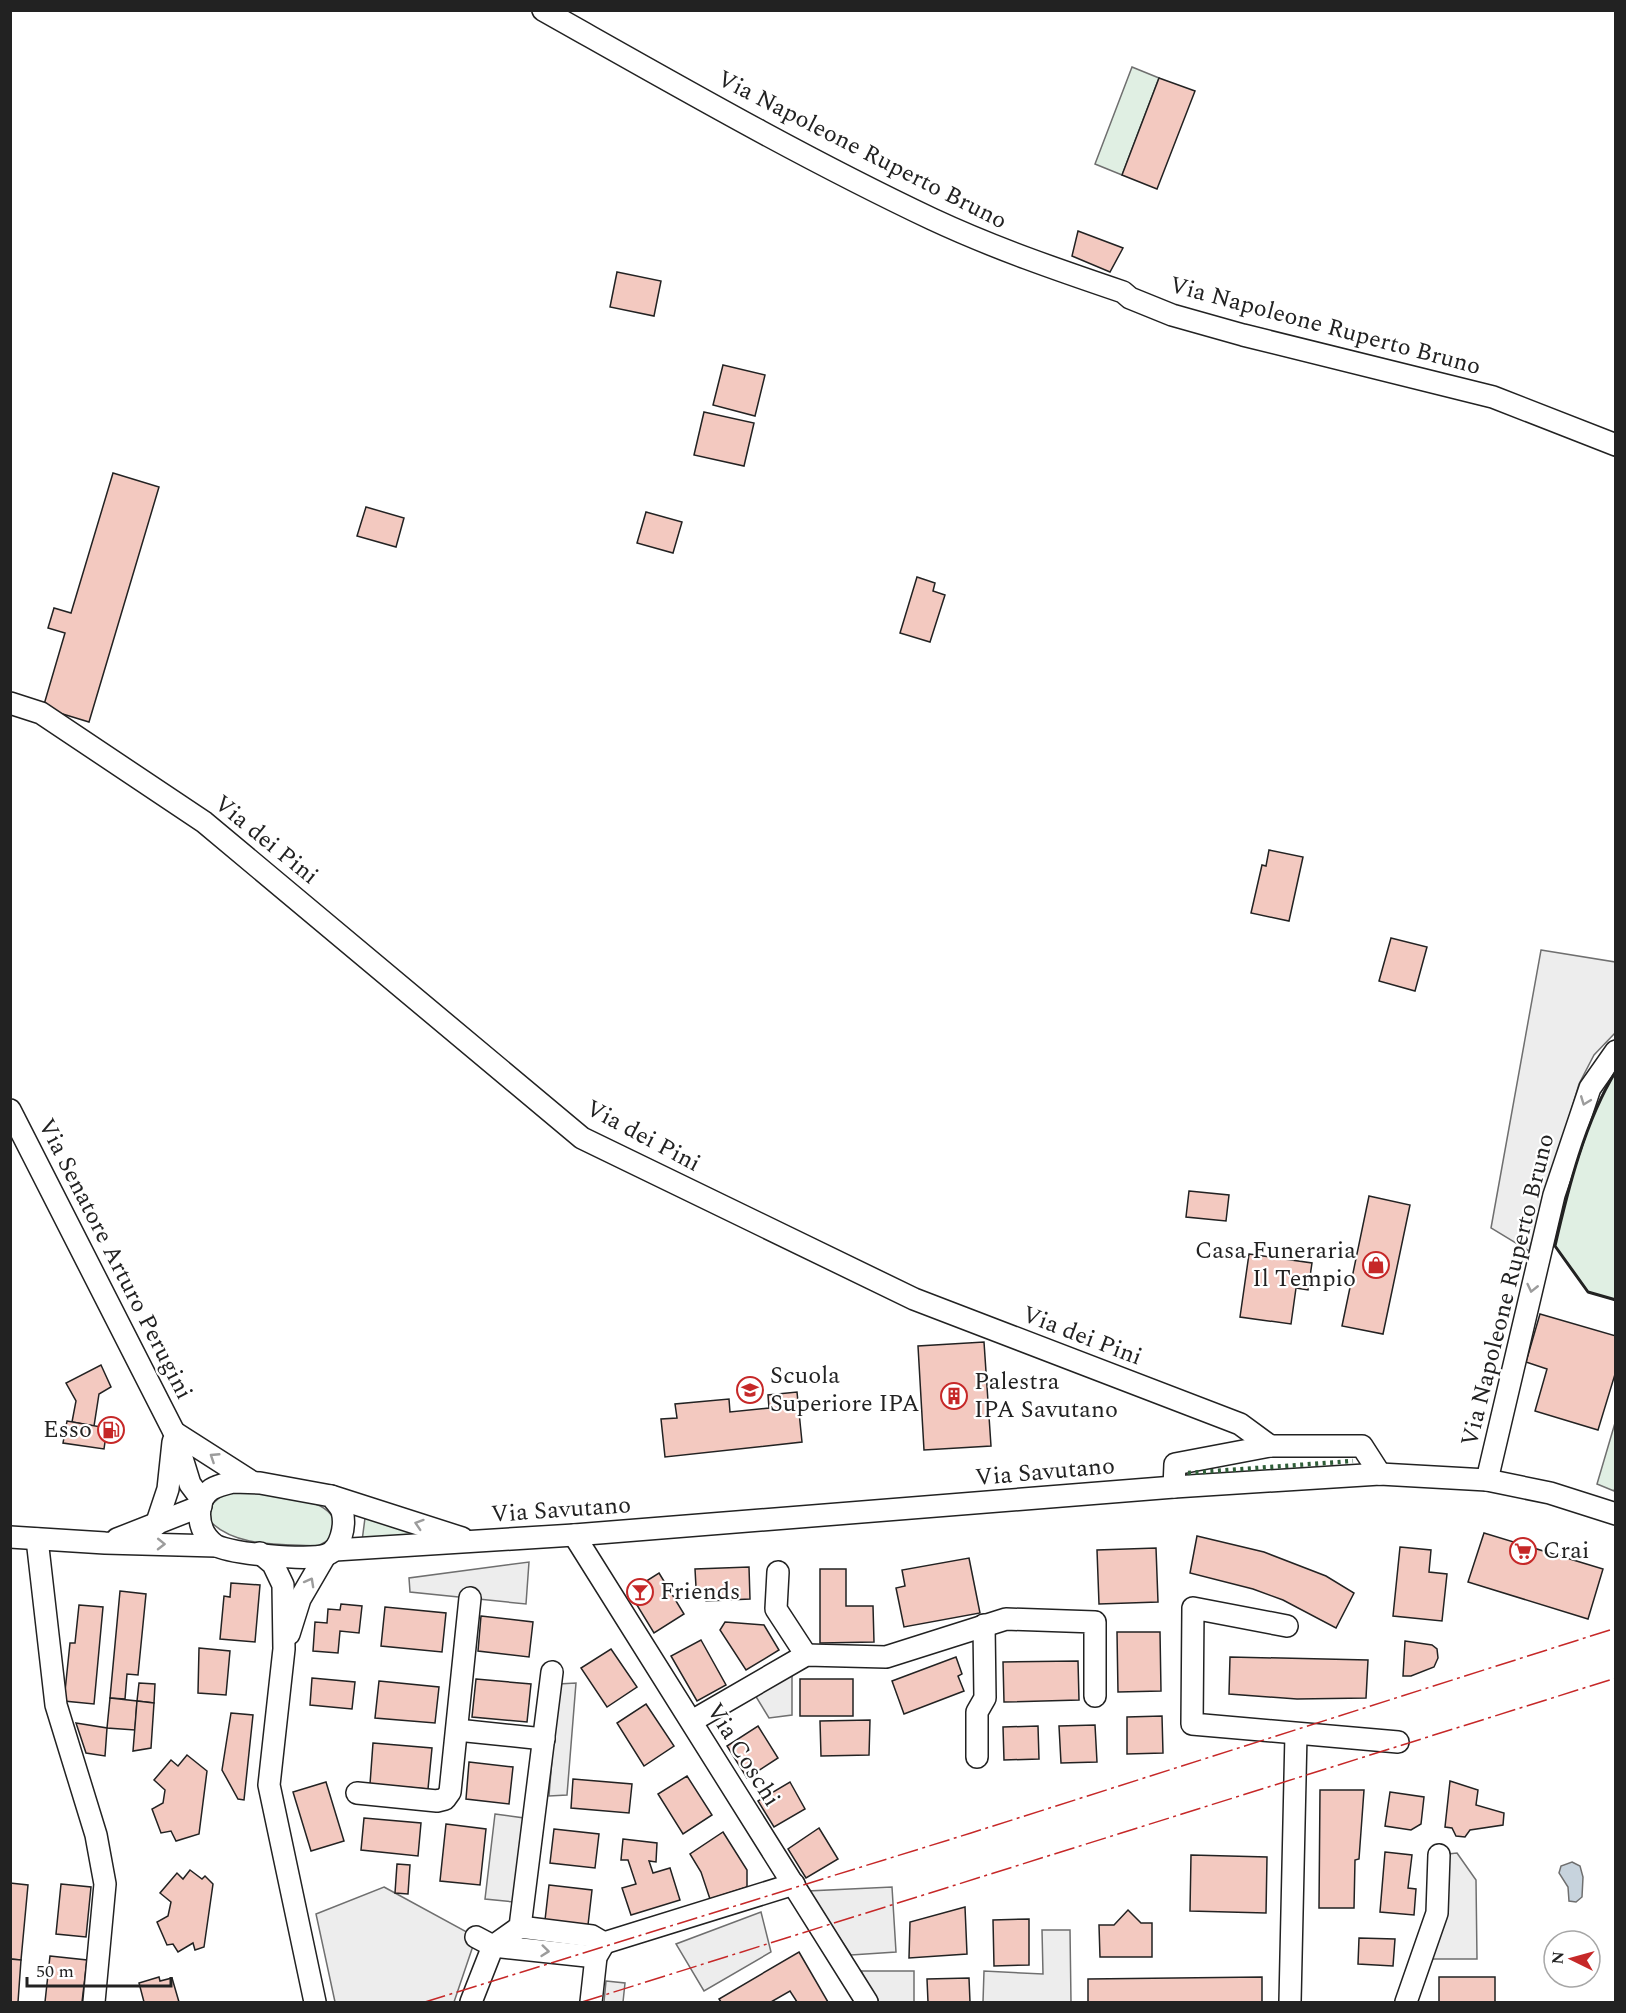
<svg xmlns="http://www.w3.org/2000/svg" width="1626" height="2013" font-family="Spectral,serif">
<rect width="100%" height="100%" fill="#fff"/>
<!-- green -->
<g fill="#e0efe3" stroke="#6f6f6f" stroke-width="1.5">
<path d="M1132,67L1159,78L1122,175L1095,164Z"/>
<path d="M1615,1071V1300L1588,1292L1555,1246C1568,1188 1584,1123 1615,1071Z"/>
<path d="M1615,1423L1616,1485L1614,1491L1597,1484Z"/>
<path d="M246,1491C269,1495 335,1496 335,1526C335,1537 326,1542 318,1546C282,1544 233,1548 208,1519L210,1506L226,1492Z"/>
<path d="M365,1518L417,1533L416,1538L362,1541Z"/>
</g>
<!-- parking -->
<g fill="#ededed" stroke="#6f6f6f" stroke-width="1.5">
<path d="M1541,950L1615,962V1033L1594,1055L1579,1084L1529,1251L1491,1228Z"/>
<path d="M529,1562L526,1604L410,1592L409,1578Z"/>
<path d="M792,1671V1715L769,1718L755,1695Z"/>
<path d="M576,1683L567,1795L549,1796L558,1684Z"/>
<path d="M495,1814L524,1818L514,1902L485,1899Z"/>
<path d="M1457,1853L1476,1880L1477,1959H1431L1439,1855Z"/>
<path d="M384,1887L476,1937L454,2002H335L316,1914Z"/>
<path d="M892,1887L896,1952L851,1955L808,1891Z"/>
<path d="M761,1912L771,1952L704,1991L676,1944Z"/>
<path d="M1042,1930H1070L1071,2002H983L984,1971L1043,1974Z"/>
<path d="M861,1971H914V2002H877Z"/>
<path d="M606,1981L625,1983L623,2002H604Z"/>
</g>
<!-- water -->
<path fill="#c7d3dd" stroke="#6f6f6f" stroke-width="1.5" d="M1572,1862L1580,1866L1583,1877L1582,1897L1576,1902L1569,1901L1568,1887L1559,1873L1561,1866Z"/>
<!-- building -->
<g fill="#f3c9c0" stroke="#222" stroke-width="1.5">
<path d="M1159,78L1195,91L1157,189L1122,175Z"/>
<path d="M1078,231L1123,248L1110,272L1072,256Z"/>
<path d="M617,272L661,281L654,316L610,307Z"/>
<path d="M723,365L765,375L755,416L713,405Z"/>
<path d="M704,412L754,423L744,466L694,455Z"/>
<path d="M113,473L159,487L89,722L43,708L65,633L48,628L54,608L71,613Z"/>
<path d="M366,507L404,518L396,547L357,536Z"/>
<path d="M646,512L682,522L673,553L637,543Z"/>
<path d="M917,577L935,583L933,591L945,595L930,642L900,633Z"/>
<path d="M1269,850L1303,857L1289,921L1251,913L1262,865L1266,866Z"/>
<path d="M1391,938L1427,947L1415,991L1379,981Z"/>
<path d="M1189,1191L1229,1195L1226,1221L1186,1217Z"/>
<path d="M1369,1196L1410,1205L1383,1334L1342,1326Z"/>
<path d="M1249,1254L1312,1263L1308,1290L1296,1288L1291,1324L1240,1317Z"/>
<path d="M1540,1314L1616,1336V1371L1598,1430L1535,1411L1547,1369L1526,1362Z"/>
<path d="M984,1342L991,1446L924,1450L918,1346Z"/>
<path d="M101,1365L111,1387L99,1394L94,1426L72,1422L76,1401L66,1383Z"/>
<path d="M797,1392L802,1442L665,1457L661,1419L677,1418L675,1404L729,1399L730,1412L769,1408L768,1395Z"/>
<path d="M67,1421L107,1428L104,1449L63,1443Z"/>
<path d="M1484,1533L1603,1569L1588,1619L1468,1582Z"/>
<path d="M1197,1536L1264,1552L1326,1576L1354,1593L1336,1628L1283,1600L1253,1589L1190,1573Z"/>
<path d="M1400,1547L1431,1550L1429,1572L1447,1574L1442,1621L1393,1616Z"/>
<path d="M1156,1548L1158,1602L1099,1604L1097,1550Z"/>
<path d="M969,1558L980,1613L904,1627L896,1588L905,1586L902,1570Z"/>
<path d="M749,1567L750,1599L706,1601L696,1587L695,1569Z"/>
<path d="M820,1569H846V1606H873L874,1642L820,1643Z"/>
<path d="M659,1573L684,1614L654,1633L629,1592Z"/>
<path d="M231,1583L260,1585L255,1642L220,1639L224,1596L230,1597Z"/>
<path d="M120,1591L146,1594L138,1675L127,1674L125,1699L110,1698Z"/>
<path d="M341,1604L362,1606L359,1633L340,1631L338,1653L313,1651L315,1622L327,1623L328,1609L340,1610Z"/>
<path d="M79,1605L103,1607L94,1704L64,1701L70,1643H75Z"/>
<path d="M385,1607L446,1613L442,1652L381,1646Z"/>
<path d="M481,1616L533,1622L529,1657L478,1651Z"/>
<path d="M725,1622L764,1625L779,1650L746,1670L720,1630Z"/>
<path d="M1117,1632H1160L1161,1691L1118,1692Z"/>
<path d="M701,1640L726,1685L697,1701L671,1656Z"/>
<path d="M1405,1641L1432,1645L1437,1649L1438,1658L1434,1667L1411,1676H1403Z"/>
<path d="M199,1648L230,1651L226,1695L198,1693Z"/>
<path d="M611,1649L637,1687L607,1707L581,1668Z"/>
<path d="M956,1657L962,1674L958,1676L964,1691L904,1714L892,1681Z"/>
<path d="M1230,1657L1368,1660L1366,1698L1297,1699L1229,1694Z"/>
<path d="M1078,1661L1079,1700L1004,1702L1003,1662Z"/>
<path d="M312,1678L355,1682L352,1709L310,1705Z"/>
<path d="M476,1679L531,1684L527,1722L472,1717Z"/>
<rect x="800" y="1679" width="53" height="37"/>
<path d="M379,1681L439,1687L435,1723L375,1718Z"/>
<path d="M139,1683L155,1684L154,1703L137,1701Z"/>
<path d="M110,1698L137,1701L135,1730L107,1728Z"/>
<path d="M137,1701L154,1703L151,1748L133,1751Z"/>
<path d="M646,1704L674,1746L644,1766L617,1723Z"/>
<path d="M231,1713L253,1715L244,1800L238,1799L222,1770Z"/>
<path d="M1162,1716L1163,1753L1127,1754V1717Z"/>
<path d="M870,1720L869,1755L821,1756L820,1721Z"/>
<path d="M76,1723L107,1728L105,1756L86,1753Z"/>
<path d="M1095,1725L1097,1762L1061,1763L1059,1726Z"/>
<path d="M758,1726L778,1758L747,1778L727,1746Z"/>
<path d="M1038,1726L1039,1759L1004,1760L1003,1727Z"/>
<path d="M373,1743L432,1748L428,1789L370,1784Z"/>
<path d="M187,1755L207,1771L199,1834L176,1841L171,1831L161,1833L152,1809L163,1803L165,1790L154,1780L171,1760L178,1766Z"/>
<path d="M469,1762L513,1767L509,1804L466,1799Z"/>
<path d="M687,1776L712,1815L683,1834L658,1794Z"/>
<path d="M573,1779L632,1784L629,1813L571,1808Z"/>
<path d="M1450,1781L1478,1790L1476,1805L1504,1813L1503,1825L1470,1830L1465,1837L1456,1836L1452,1828L1445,1827Z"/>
<path d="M326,1782L344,1841L311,1851L293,1792Z"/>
<path d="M790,1782L805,1809L774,1827L758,1801Z"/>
<path d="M1320,1790H1364L1359,1859L1355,1860L1354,1908H1319Z"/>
<path d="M1390,1792L1424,1797L1421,1824L1411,1830L1385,1826Z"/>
<path d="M364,1818L421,1823L418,1856L361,1850Z"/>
<path d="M446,1824L486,1829L480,1885L440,1881Z"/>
<path d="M819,1828L838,1859L806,1878L788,1849Z"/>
<path d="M554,1829L599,1834L595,1868L550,1863Z"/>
<path d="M723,1832L747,1870V1887L710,1899L701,1872L690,1854Z"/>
<path d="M623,1839L657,1843L656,1862L649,1861L653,1873L670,1868L680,1900L631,1915L622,1888L636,1884L628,1860H621Z"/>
<path d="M1385,1852L1412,1855L1408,1888L1416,1889L1414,1915L1380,1912Z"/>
<path d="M1191,1855L1267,1857L1266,1913L1190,1911Z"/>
<path d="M397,1864L410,1865L408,1894L395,1893Z"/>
<path d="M190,1870L202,1879L205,1876L213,1884L204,1947L195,1950L193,1943L178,1952L173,1944L167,1945L157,1922L168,1916L171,1902L160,1893L177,1873L183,1879Z"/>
<path d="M10,1883L28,1885L21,1960L10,1959Z"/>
<path d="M61,1884L91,1887L86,1937L56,1934Z"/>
<path d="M549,1885L592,1890L588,1925L545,1920Z"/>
<path d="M965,1907L967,1954L909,1958L910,1922Z"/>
<path d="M1128,1910L1141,1923H1152V1957H1100L1099,1925H1114Z"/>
<path d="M1029,1919V1965L994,1966L993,1920Z"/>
<path d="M1359,1938L1395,1939L1393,1966L1358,1964Z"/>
<path d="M799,1952L828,2002H797L790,1991L771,2002H721L719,1999Z"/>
<path d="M50,1956L87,1960L82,2002H45Z"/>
<path d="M10,1959L21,1960L18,2002H10Z"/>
<path d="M159,1977L160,1981L172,1978L179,2002H144L139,1983Z"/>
<path d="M1262,1977V2002H1088V1979Z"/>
<rect x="1439" y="1977" width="56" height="25"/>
<path d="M969,1978L970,2002H928L927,1979Z"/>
</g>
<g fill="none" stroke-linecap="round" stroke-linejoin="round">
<defs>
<g id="minor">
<path d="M543,10C671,82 799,156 932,219C994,248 1058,270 1123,292L1130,298L1172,315L1243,335L1493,397L1616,445"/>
<path d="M10,703L41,713L204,822L582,1138L914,1299L1240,1424L1270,1446"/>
<path d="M10,1110L174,1432L190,1484L202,1500"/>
<path d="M174,1432L252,1482"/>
<path d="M1487,1480L1554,1195L1590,1088L1616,1051"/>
<path d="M233,1482L260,1483L331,1496C335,1501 340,1506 342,1511C346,1525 341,1550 326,1555C309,1561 230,1554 215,1545C203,1536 198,1522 200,1508C203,1489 216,1486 233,1482Z"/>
<path d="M1174,1487L1175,1464L1270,1446H1362L1380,1474"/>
<path d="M331,1496L462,1538"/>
<path d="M156,1525L168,1489L173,1442"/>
<path d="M574,1535L867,2002"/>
<path d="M10,1537L105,1543L216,1546"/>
<path d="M37,1539L56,1705L96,1835L105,1884L94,2002"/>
<path d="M117,1539L201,1506"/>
<path d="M335,1550L574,1535L1174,1487L1380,1474L1487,1480L1550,1493L1616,1514"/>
<path d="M260,1553L273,1564L283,1585L284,1649L269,1785L315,2002"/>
<path d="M778,1572L776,1609L806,1655"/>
<path d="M1287,1626L1193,1608L1192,1724L1398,1742"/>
<path d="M289,1634L300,1599L325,1556"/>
<path d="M692,1721L806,1655L886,1657L1006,1619L1095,1622V1696"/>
<path d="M457,1730L544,1739"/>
<path d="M977,1757V1712L985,1698L984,1625"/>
<path d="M357,1793L437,1801L445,1799L450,1792L470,1598"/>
<path d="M520,1927L592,1936L604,1943"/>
<path d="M476,1937L493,1946L596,1957"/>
<path d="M604,1943L794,1884"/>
<path d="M471,2002L493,1946L520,1927L552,1672"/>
<path d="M591,2002L596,1957L603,1945"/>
<path d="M1290,2002L1296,1734"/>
<path d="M1406,2002L1437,1913L1439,1855"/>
</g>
</defs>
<!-- minor casing -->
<use href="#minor" stroke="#222" stroke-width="24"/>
<!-- minor -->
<use href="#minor" stroke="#fff" stroke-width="21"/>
<!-- hedge -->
<path stroke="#2f5e38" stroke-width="4.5" stroke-dasharray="3 4.5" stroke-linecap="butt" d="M1188,1473L1353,1461"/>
<!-- wall -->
<path stroke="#222" stroke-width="3" d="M1616,1071C1585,1121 1568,1189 1555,1246L1588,1292L1616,1300"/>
<!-- power -->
<g stroke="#c62828" stroke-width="1.5" stroke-dasharray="21 4.5 3 4.5" stroke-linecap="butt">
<path d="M425,2002L971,1833L1616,1628"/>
<path d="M582,2002L1616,1678"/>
</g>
</g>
<!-- one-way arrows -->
<defs><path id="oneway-chevron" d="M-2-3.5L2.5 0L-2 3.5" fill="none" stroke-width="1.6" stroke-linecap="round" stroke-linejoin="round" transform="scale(1.5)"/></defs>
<g stroke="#9c9c9c">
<use href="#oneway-chevron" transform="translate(1585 1101) rotate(111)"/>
<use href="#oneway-chevron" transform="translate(1532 1288) rotate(103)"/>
<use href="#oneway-chevron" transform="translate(214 1457) rotate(-147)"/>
<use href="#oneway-chevron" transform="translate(419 1524) rotate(-162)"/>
<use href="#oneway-chevron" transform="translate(161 1544) rotate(1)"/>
<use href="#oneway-chevron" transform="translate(310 1582) rotate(-61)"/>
<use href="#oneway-chevron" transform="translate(545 1951) rotate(6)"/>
</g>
<!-- icons -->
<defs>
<symbol id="shop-ring" viewBox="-11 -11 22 22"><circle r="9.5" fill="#fff" stroke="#c62828" stroke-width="1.5"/><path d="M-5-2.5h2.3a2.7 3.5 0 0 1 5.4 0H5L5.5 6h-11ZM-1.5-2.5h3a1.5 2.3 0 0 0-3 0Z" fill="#c62828"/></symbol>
<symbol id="school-ring" viewBox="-11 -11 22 22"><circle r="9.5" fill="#fff" stroke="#c62828" stroke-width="1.5"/><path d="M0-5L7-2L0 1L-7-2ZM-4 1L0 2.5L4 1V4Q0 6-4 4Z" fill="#c62828"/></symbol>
<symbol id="building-ring" viewBox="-11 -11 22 22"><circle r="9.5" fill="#fff" stroke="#c62828" stroke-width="1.5"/><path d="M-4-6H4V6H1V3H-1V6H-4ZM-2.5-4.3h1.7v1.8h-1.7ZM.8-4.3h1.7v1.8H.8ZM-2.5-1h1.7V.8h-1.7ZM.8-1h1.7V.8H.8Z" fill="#c62828"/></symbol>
<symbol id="fuel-ring" viewBox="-11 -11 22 22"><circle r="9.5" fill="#fff" stroke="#c62828" stroke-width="1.5"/><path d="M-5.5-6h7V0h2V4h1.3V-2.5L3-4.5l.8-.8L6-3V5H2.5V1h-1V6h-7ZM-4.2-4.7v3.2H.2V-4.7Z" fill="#c62828"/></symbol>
<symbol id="supermarket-ring" viewBox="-11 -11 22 22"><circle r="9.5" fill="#fff" stroke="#c62828" stroke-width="1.5"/><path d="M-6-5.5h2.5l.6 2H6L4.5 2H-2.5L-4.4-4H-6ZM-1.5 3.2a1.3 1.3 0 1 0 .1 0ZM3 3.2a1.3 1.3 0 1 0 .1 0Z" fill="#c62828"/></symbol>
<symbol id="bar-ring" viewBox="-11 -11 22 22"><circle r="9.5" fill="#fff" stroke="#c62828" stroke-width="1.5"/><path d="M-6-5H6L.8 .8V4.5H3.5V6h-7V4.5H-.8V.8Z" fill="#c62828"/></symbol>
</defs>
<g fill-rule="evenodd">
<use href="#shop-ring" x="1361" y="1250" width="30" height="30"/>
<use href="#school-ring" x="735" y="1375" width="30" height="30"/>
<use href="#building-ring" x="939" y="1381" width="30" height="30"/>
<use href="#fuel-ring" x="96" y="1415" width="30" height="30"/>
<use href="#supermarket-ring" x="1508" y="1536" width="30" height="30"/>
<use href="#bar-ring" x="625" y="1577" width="30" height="30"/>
</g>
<g text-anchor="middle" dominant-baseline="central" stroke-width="4.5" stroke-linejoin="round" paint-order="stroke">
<!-- street labels -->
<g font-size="24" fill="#222" stroke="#fff">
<text transform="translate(862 150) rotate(27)">Via Napoleone Ruperto Bruno</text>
<text transform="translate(1325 326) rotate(15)">Via Napoleone Ruperto Bruno</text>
<text transform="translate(266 840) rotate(39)">Via dei Pini</text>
<text transform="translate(643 1136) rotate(28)">Via dei Pini</text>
<text transform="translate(115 1259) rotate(63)">Via Senatore Arturo Perugini</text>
<text transform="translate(1508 1290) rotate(-76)">Via Napoleone Ruperto Bruno</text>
<text transform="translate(1082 1336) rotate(21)">Via dei Pini</text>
<text transform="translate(1045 1472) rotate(-5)">Via Savutano</text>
<text transform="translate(561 1510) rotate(-4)">Via Savutano</text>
<text transform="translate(743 1755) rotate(58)">Via Coschi</text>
</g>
<!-- poi labels -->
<g font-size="24" fill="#222" stroke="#fff" text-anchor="start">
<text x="1356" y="1251" text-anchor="end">Casa Funeraria<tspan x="1356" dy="28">Il Tempio</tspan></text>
<text x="770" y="1376">Scuola<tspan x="770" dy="28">Superiore IPA</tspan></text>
<text x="974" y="1382">Palestra<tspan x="974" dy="28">IPA Savutano</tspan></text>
<text x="92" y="1430" text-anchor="end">Esso</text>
<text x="1543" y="1551">Crai</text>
<text x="660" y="1592">Friends</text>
</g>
</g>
<!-- border -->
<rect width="1626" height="2013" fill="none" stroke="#222222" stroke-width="24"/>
<!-- north arrow -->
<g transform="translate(1572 1959) rotate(275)"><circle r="28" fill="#ffffff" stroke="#a7a7a7" stroke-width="1.5"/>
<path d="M0-4.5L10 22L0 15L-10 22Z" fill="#c62828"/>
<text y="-9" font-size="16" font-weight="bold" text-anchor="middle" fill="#222222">N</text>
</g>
<!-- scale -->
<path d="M27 1977v9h144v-9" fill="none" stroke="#222222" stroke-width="3"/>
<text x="36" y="1977" font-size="18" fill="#222222" stroke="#ffffff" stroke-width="4.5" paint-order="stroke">50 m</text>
</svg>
